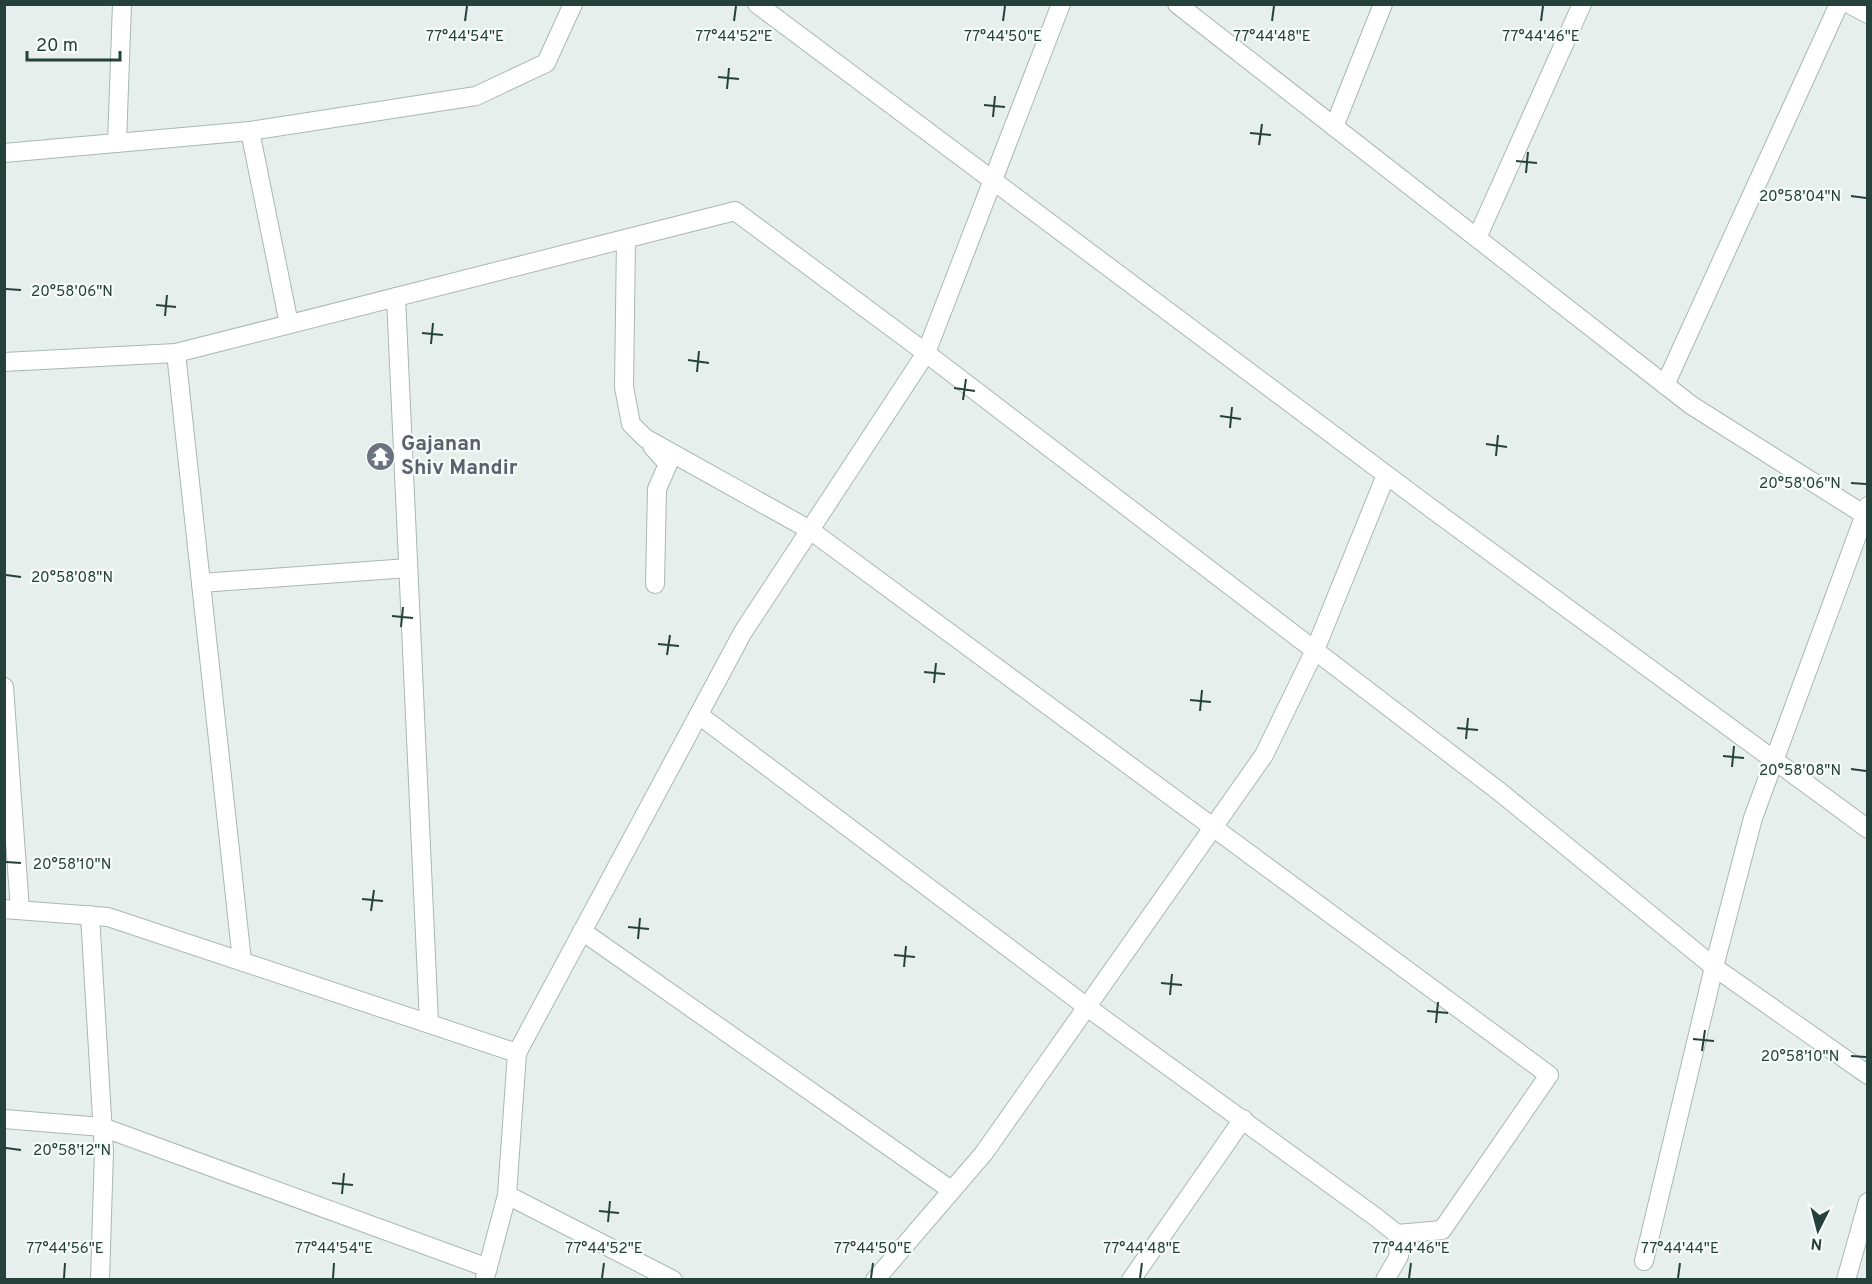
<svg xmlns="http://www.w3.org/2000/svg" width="1872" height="1284" font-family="Overpass,sans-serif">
<rect width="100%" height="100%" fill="#e6efeb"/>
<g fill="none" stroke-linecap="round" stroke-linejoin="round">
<defs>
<g id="street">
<path d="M757,4L1432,509L1868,829"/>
<path d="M1177,4L1691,405L1868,517"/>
<path d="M1849,4L1868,14"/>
<path d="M1334,127L1383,4"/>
<path d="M250,131L289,324"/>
<path d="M117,143L122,4"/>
<path d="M4,153L250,131L476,96L546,63L573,4"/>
<path d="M1477,238L1582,4"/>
<path d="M626,239L624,387L631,424L645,438L810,530L1549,1075L1442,1230L1397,1234"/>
<path d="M396,297L429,1023"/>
<path d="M176,353L242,961"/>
<path d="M4,362L176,353L735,211L926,353L1500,792L1714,967L1868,1075"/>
<path d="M1665,385L1839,4"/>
<path d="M652,446L668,464L657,489L655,584"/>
<path d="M201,583L408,568"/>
<path d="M4,687L20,910"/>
<path d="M699,715L1087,1007L1377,1218L1397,1234L1399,1256L1385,1280"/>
<path d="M4,909L108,917L517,1053L743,632L926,353L1061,4"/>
<path d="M90,915L104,1151L100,1280"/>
<path d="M582,931L951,1190"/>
<path d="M517,1053L507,1195L673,1280"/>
<path d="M4,1119L102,1127L488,1268"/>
<path d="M1644,1261L1714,967L1753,818L1868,506"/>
<path d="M485,1278L507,1195"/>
<path d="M875,1280L984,1153L1264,755L1315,650L1386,475"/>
<path d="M1131,1280L1243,1119"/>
<path d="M1846,1280L1868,1202"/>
</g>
</defs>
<!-- street casing -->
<use href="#street" stroke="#a8b8b2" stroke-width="20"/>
<!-- street -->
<use href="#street" stroke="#fff" stroke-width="18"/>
</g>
<!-- ticks -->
<path fill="none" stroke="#24423a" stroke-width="2" d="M465,21L467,6M734,21L736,6M1003,21L1005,6M1272,21L1274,6M1541,21L1543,6M718,77L739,79M727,89L729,68M984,105L1005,107M993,117L995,96M1250,133L1271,135M1259,145L1262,124M1516,161L1537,163M1526,173L1528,152M1851,196L1866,198M6,289L21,290M156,305L176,307M165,316L167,295M422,333L443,335M431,344L433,323M688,360L709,363M697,372L699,351M954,388L975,391M963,400L966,379M1220,416L1241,419M1230,428L1232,407M1486,444L1507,447M1496,456L1498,435M1851,483L1866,484M6,575L21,577M392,616L413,618M401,627L403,607M658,644L679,646M667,655L670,635M924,672L945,674M934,683L936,663M1190,700L1211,702M1200,711L1202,690M1457,728L1478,730M1466,739L1468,718M1723,756L1744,758M1732,767L1734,746M1851,769L1866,771M6,862L21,863M362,899L383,901M371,911L374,890M628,927L649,929M638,939L640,918M894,955L915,957M904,967L906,946M1161,983L1182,985M1170,995L1172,974M1427,1011L1448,1013M1436,1023L1438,1002M1693,1039L1714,1041M1702,1051L1705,1030M1851,1056L1866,1057M6,1148L21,1150M332,1183L353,1185M342,1194L344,1173M599,1211L619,1213M608,1222L610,1201M64,1278L65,1263M333,1278L334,1263M602,1278L604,1263M871,1278L873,1263M1140,1278L1142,1263M1409,1278L1411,1263M1678,1278L1680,1263"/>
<!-- icons -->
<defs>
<symbol id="temple-disc" viewBox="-11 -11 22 22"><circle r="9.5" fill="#6b7280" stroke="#f7fbf9"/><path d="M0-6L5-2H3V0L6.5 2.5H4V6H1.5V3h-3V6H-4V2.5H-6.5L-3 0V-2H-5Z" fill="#fff"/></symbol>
</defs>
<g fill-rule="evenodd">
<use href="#temple-disc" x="364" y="440" width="33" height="33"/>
</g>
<g text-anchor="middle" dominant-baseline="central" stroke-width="4.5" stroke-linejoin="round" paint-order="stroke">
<!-- worship labels -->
<g font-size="21" font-weight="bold" fill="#5b616d" stroke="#f7fbf9" text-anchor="start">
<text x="401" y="444">Gajanan<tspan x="401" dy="24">Shiv Mandir</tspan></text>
</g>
</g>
<g font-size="15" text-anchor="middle" fill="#24423a" stroke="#f7fbf9" stroke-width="4.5" stroke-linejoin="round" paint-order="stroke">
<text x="465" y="41">77°44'54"E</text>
<text x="734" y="41">77°44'52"E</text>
<text x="1003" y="41">77°44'50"E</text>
<text x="1272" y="41">77°44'48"E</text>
<text x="1541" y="41">77°44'46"E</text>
<text x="1800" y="201">20°58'04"N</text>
<text x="72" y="296">20°58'06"N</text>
<text x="1800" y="488">20°58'06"N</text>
<text x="72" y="582">20°58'08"N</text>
<text x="1800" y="775">20°58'08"N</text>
<text x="72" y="869">20°58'10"N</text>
<text x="1800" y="1061">20°58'10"N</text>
<text x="72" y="1155">20°58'12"N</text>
<text x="65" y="1253">77°44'56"E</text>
<text x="334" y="1253">77°44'54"E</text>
<text x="604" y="1253">77°44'52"E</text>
<text x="873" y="1253">77°44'50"E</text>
<text x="1142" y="1253">77°44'48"E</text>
<text x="1411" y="1253">77°44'46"E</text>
<text x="1680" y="1253">77°44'44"E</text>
</g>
<!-- border -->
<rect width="1872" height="1284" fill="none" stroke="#24423a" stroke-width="12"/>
<!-- north arrow -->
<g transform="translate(1818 1230) rotate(186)" stroke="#f7fbf9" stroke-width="4.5" paint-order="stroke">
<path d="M0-4.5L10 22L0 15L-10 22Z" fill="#24423a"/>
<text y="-9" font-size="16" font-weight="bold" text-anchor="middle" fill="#24423a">N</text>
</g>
<!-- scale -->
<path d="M27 51v9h93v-9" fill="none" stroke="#24423a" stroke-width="3"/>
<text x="36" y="51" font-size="18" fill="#24423a" stroke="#f7fbf9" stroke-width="4.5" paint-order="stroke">20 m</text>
</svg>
